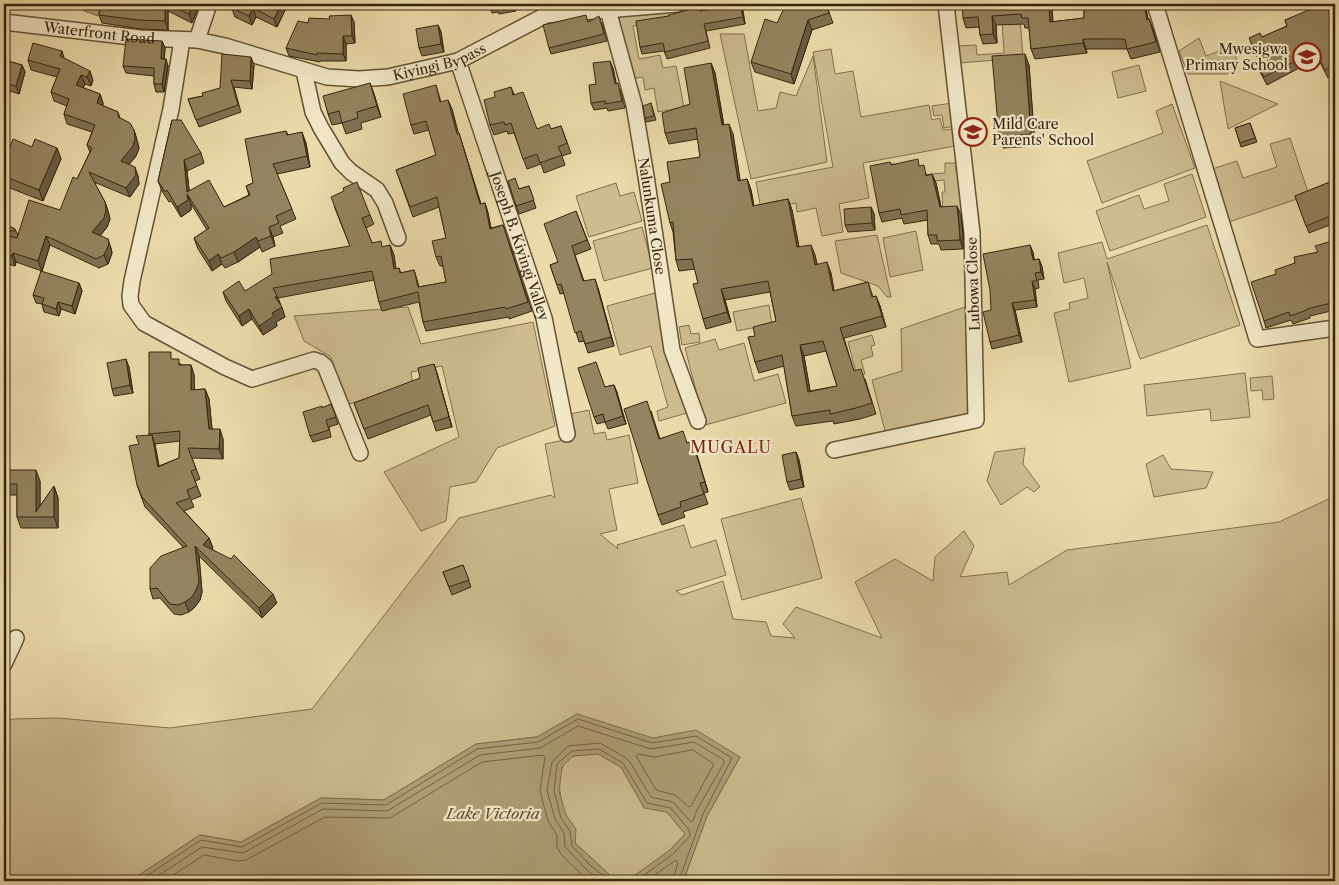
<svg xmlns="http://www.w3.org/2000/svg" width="1339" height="885" font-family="'Libre Caslon Text',serif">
<rect width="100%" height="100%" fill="#ebdbaa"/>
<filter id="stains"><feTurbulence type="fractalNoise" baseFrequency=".004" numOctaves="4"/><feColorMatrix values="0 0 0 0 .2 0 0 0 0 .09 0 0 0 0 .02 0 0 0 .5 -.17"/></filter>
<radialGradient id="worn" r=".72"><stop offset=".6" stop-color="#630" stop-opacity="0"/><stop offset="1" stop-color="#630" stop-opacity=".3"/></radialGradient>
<!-- green -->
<g fill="#ccbc8f" stroke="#81704e">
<path d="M667,4L673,39L660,21L633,26L639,59L660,55L663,68L676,66L684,107L658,112L654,88L645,90L643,77L630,79L617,6Z"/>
<path d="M705,4H744L706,12Z"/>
<path d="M871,4H908L892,10Z"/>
<path d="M1001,4H1019L1023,58L958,63L957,46L976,45L977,55L1004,53Z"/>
<path d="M720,34H744L758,111L776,108L780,92L796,96L813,56L827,162L751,179Z"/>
<path d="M1199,38L1206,56L1236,45V67L1227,74H1188L1179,51Z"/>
<path d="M831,49L835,74L853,71L861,117L929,105L932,120L940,118L943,130L953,129L955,146L863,163L869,198L839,204L843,232L822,236L816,208L797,212L796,203L761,209L756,182L833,167L813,52Z"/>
<path d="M1139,65L1146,91L1118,98L1112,72Z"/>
<path d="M1220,81L1278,104L1228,129Z"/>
<path d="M952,103L955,126L944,128L942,115L934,116L932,106Z"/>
<path d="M1172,104L1195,168L1102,203L1087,161L1163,133L1156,111Z"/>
<path d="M1290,138L1309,195L1229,222L1212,169L1237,161L1243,178L1277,167L1270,144Z"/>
<path d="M945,163H956V171H960L963,211L943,212L942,192H945L944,180L933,181L932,174L945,173Z"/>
<path d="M1192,174L1206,217L1110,251L1096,211L1139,195L1144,209L1169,201L1164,184Z"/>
<path d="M616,183L620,196L634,192L642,221L589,237L576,196Z"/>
<path d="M1207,225L1240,325L1140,359L1107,262L1131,368L1069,382L1054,313L1070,309L1069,303L1088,298L1084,278L1064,283L1058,253L1102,242L1107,259Z"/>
<path d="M642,227L653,268L604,281L593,241Z"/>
<path d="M916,231L923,270L890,277L883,238Z"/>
<path d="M877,235L891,297H887L878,286L841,273L835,241Z"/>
<path d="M655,293L687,413L659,421L657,411L668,407L651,346L620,355L607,306Z"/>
<path d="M769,305L772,324L737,331L733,312Z"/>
<path d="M408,307L421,344L533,322L555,426L497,448L476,482L450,487L446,521L421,531L384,472L459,437L442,366L411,372L413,384L346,405L331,357L304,341L294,316Z"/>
<path d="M965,307L971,414L885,431L872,380L902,371L901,329Z"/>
<path d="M689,325L691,334L699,333L700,342L682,345L679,327Z"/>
<path d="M872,335L875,345L871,346L873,356L861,360L865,374L857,376L848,342Z"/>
<path d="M715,339L719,350L744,343L754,381L778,374L786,403L705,425L685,348Z"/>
<path d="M1245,373L1250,417L1211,421L1210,409L1147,416L1144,385Z"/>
<path d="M1272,376L1274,399L1263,400L1262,390L1251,391L1250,378Z"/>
<path d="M589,410L594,434L605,432L607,440L629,435L638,483L609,489L617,530L600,534L618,549L617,545L684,525L691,548L716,540L726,575L676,591L682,595L723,581L733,619L766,622L771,636L795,638L783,624L796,607L882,638L855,582L895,559L933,581L935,557L964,531L974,546L960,577L1007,572L1009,585L1067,550L1279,522L1335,496V881H686L684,879L707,816L740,757L597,727L577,714L537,737L476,744L384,800L321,798L241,842L200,835L130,881H4V722L13,719L58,718L170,728L312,709L459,518L551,495L555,498L545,444L574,438L570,414Z"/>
<path d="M1025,448L1023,464L1040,487L1034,492L1027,487L1001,505L987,481L995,452Z"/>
<path d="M1163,455L1171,469L1213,472L1206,488L1154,497L1146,464Z"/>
<path d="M801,498L822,578L742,600L721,519Z"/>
<path d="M598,754L621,767L644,807L667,812L685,834L670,850L627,881L611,876L575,843C576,825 572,829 566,815C559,799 553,762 575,756C582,754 591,755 598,754Z"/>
</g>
<!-- water -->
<g fill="#ad9d75" stroke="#7d6d4c">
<path d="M86,4H102L98,16L84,11Z"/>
<path d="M577,714L653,738L696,730L740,757L707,816L684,879L686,881H627L670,850L685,834L667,812L644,808L621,767L598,754L573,756L562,767L559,791L566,815L576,829L575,843L611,876L624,881H130L200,835L241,842L321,798L384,800L476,744L537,737Z"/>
</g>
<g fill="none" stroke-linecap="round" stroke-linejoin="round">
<!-- shore -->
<g stroke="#726142" stroke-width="1">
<path d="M693,750L714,764L691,806L689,807L675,795L656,790L636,756L639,754L654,757Z"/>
<path d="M139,881L201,840L242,847L322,803L386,805L477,749L538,742L578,719L652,743L696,736L732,758L703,814L680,877V881"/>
<path d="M150,881L202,847L243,853L323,809L387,811L480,755L540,748L578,726L651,749L694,742L724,760V763L697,810L693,821L691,822L673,802L651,797L630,762L626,758L600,743L568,746L552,762L547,790L555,819L564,833L565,847L588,871L600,881"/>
<path d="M164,881L204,855L238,861L246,860L325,817L390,818L482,762L543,755L545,757L540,791L548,821L557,835V847L561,854L588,881"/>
<path d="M611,881L592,867L572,846L570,831L561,818L554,791L557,764L572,751L599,749L623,763L647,803L671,808L689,830L690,836L673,854L636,881"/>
<path d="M646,881L676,860L678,863L674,876V881"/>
</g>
<defs>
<g id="street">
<path d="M1155,4L1257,339L1335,328"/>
<path id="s1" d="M608,10L634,105L646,176L672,350L698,421"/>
<path id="s2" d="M4,22L140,38L197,40L225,46L327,77L359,79L388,77L458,61L546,15L677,4"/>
<path d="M182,40L171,109L132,281L130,296L131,305L144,323L225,367L252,379L314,360L320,362L325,366L360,453"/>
<path d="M197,40L209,4"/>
<path id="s3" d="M458,61L544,318L567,434"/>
<path d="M304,71L313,112L321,128L342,163L351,172L377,190L385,203L398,238"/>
<path d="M834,450L976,420L972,233L946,4"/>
<path d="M4,664L16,638"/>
</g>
</defs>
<!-- street casing -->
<use href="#street" stroke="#635235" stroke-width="18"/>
<!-- street -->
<use href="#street" stroke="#f2e8c8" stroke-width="15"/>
</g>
<!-- wall -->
<g fill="#7f7252" stroke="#36250e" fill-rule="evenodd">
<path d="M101,4H200L192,23L168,11V30L141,29L102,23L99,15Z"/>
<path d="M230,4H288L277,27L256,17L252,25L235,17Z"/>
<path d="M515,4L516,11L499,14L498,12L492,13L490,8Z"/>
<path d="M740,4L743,11L745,24L706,31L710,48L667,59L664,51L642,54L640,47L669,16L699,7L701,11Z"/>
<path d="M826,4L833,23L812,30L794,84L755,72L751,62L777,23Z"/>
<path d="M1052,4L1053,22L1084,18V4H1145L1148,19H1149L1153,29L1160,52L1131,59L1127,49H1086L1087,53L1035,59L1031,49L1029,28H1025L1024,24L996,25L997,43L983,44L980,35L979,27L966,28L963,18Z"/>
<path d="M1335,4V74L1328,78L1318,58L1267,85L1259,70L1256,63L1258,62L1262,37L1287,26L1285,20Z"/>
<path d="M589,21L602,23L607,41L551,54L549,48Z"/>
<path d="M354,22L355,43L346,44V61H320V62L289,56L286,48L308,23Z"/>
<path d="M438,25L441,32L444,52L422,56L419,48Z"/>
<path d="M162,41L165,48L164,59L168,66L164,92H156L154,84V76L126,73L123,66Z"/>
<path d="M64,58L93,80L91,86L85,84L83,88L100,94L103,103V106L118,112L120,118L134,130L137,140L139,148L136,156L129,164L138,176L139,184L130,197L94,182L105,202L108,211L110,219L107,227L100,236L111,248L112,253L108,264L99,268L50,245L42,271L16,262L15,266L4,263V224L15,229L18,235L60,210L77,179L90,152L87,145L92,132L67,124L64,114L67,106L54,101L51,92L57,77L31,70L28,60Z"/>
<path d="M4,60L22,65L25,72L19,94L4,89Z"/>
<path d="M711,63L715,73L724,125L733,134L740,181L747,179L751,190L754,206L788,199L792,210L799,247L815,255L817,264L831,273L834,291L868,282L873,297L876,296L880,306L886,327L844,338L854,371L865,379L876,414L860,419L834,424L833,421L796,426L792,416L784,366L759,373L755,362V336L776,321L770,292L725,300L731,322L706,329L703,319L698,283L695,269L679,271L676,260L673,232L670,223V182L700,157L698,139L669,144L665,133L690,104ZM826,351L837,386L810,391L804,356Z"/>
<path d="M254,65L252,89L234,87L241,112L199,127L188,99L203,96L220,88Z"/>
<path d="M1029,65L1035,146L1003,148L999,137Z"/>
<path d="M613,68L616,84L620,90L625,108L608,111L607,108L594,110L591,103L596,84Z"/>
<path d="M370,83L374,94L381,117L361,123L362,129L346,134L342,123L332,125L328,114Z"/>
<path d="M436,85L441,102L452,109L458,133L462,143L481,204L485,203L488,213L491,228L503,225L532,311L509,319V317L426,331L423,322L419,302L382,311L379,302L374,280L278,298L285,317L276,322L277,326L263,335L252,319L242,326L226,301L223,292L245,291L350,246L334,206L370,215L374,224L366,228L372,243L383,247L390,245L394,255L396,269L399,268L401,273L414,270L419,287L446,282L443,266H440L436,257L446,238L439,207L413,217L396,170L436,155L429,130L414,134L411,125Z"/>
<path d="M511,87L514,94L537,129H551L561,126L571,153L562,156L565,165L544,173L541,164L527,169L514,133L508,134L507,131L494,135L490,125L495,97Z"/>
<path d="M651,103L656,120L646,122L645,118Z"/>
<path d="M172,120L201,153L204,163L187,171L189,190L224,207L249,195L246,186L253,183L286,131L288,135L306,143L310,167L277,174L296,219L280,226L283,233L273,237L275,246L262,252L260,247L238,262L225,268L222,264L212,271L198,249L194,238L207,230L191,204V210L181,217L171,201L169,202L162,191L158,181Z"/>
<path d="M1250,123L1257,142L1241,147L1235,128Z"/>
<path d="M32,147L57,148L61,159L43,201L10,188L7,179L6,178L4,173V162Z"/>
<path d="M891,164L920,166L927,175L932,174L936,183L941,207L961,215L963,234V249L941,250L939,244H931L928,235V220L904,224L902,218L882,222L879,213Z"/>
<path d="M1335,180V223L1309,233L1295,196Z"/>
<path d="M508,181L519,189L529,186L536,208L519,214Z"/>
<path d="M871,207L874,214L875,230L848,232L845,225Z"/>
<path d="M576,211L591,249L575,255L584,281L598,288L614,346L588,353L584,341L579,342L564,293L560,294L550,265L558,262Z"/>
<path d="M1335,240V310L1310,316V318L1293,324L1291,320L1266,328L1264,321L1276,274L1295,263L1317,252Z"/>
<path d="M1033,252L1034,260L1039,259L1042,267L1044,279L1038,280L1039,288L1035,289L1037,307L1015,310L1022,342L992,349L990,342L991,310Z"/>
<path d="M79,283L82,291L75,314L61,309L59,316L44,312L42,304L36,303L33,295Z"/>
<path d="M173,359L182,365H191L194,375V390L205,389L209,399L212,429L223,439V459L192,458L200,479L195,481L201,496L191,500L194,507L184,511L209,538L213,548L212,549L277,603L262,618L199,556L202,592L200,600L195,607L189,612L181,615L174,614L160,598L153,599L150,589L183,547L145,507L137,485L139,444L149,435V434ZM180,441L179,458L159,466L155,444Z"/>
<path d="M129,367L133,393L114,396L112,389Z"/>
<path d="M437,373L452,427L436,431L431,415L368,439L354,403Z"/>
<path d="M614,385L626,424L608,429L605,422L597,424L594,417L605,387Z"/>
<path d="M331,404L338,424L329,427L331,437L313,442L310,436L322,408Z"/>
<path d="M651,411L660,439L687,443L692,441L708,492L704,493L708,504L683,512L685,517L662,525L658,515Z"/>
<path d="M796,452L799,460L804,487L790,490L787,482Z"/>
<path d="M4,470L40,481V506L54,486L58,498V528H21L17,517V495H4Z"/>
<path d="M463,565L471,587L452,595L443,572Z"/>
</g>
<!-- shaded-wall -->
<g fill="#685c42" stroke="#36250e">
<path d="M165,4L168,11V30L165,21Z"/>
<path d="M193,4H200L192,23L189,14Z"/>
<path d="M281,4H288L277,27L274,19Z"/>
<path d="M740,4L743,11L745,24L743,17Z"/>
<path d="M1049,4H1052L1053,32L1050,22Z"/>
<path d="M1144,4H1145L1150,29L1147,20Z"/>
<path d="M253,8L256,17L252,25L249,16Z"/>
<path d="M351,15L354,22L355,43L352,36Z"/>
<path d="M992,16L996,25L997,43L993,34Z"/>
<path d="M808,20L812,30L794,84L791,74Z"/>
<path d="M438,25L441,32L444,52L441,44Z"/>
<path d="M343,36L346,44V61L343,54Z"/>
<path d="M1083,39L1086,49L1087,53L1083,43Z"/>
<path d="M162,41L165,48L164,66L161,59Z"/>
<path d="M62,51L65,61L60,56Z"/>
<path d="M1025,54L1029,65L1035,146L1031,134Z"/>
<path d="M251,57L254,65L252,89L250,81Z"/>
<path d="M166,59L168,66L164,92L162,84Z"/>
<path d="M610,61L613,68L618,91L615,84Z"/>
<path d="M711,63L715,73L725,135L722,125Z"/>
<path d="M22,65L25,72L19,94L16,86Z"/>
<path d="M90,71L93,80L91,86L87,77Z"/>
<path d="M81,75L85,84L79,95L76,85Z"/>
<path d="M370,83L374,94L381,117L377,106Z"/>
<path d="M100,94L103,103L100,113L97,103Z"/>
<path d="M448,100L452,109L461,143L457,134Z"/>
<path d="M729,124L733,134L742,192L738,181Z"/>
<path d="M134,130L137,140L139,148L136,156L125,170L121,161Z"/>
<path d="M302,132L306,143L310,167L307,156Z"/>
<path d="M459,133L462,143L484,214L480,204Z"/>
<path d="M57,148L61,159L43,201L39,190Z"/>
<path d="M184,160L187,171L190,199L187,192Z"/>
<path d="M135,167L138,176L139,184L130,197L126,188Z"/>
<path d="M932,174L936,183L943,216L940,207Z"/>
<path d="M747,179L751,190L756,217L753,206Z"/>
<path d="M187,194L191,204V210L181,217L177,207Z"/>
<path d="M788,199L792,210L801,258L797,247Z"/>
<path d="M105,202L108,211L110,219L107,227L96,241L92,232Z"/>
<path d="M485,203L488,213L493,238L490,229Z"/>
<path d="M957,206L961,215L963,234V249L960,240Z"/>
<path d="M871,207L874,214L875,230L872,223Z"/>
<path d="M269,227L273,237L275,246L271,236Z"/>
<path d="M46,236L50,245L42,271L38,261Z"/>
<path d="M256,237L260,247L238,262L234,252Z"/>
<path d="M108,239L111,248L112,253L108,264L104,255Z"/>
<path d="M390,245L394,255L397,279L394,269Z"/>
<path d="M811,245L815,255L819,275L815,265Z"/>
<path d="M1030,245L1033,252L1036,268L1033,260Z"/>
<path d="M13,253L16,262L15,266L12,256Z"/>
<path d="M218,254L222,264L212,271L209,261Z"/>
<path d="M1039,259L1042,267L1044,279L1041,272Z"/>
<path d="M827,262L831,273L836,302L833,291Z"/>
<path d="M414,270L417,280L421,297L418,287Z"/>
<path d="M595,279L598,288L614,346L611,337Z"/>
<path d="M1032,281L1035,289L1037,307L1035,300Z"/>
<path d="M79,283L82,291L75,314L72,306Z"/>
<path d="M721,289L725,300L731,322L727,312Z"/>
<path d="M277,296L281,305L279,307L275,297Z"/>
<path d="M876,296L880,306L886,327L882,316Z"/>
<path d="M58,302L61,309L59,316L56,309Z"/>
<path d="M1012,303L1015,310L1022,342L1019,335Z"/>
<path d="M282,307L285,317L276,322L277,326L263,335L259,326L272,313Z"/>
<path d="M249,309L252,319L242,326L239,316Z"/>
<path d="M800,345L804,356L812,402L808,392Z"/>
<path d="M126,359L129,367L133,393L130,385Z"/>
<path d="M434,364L437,373L452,427L449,417Z"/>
<path d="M191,365L194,375L195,400L191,390Z"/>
<path d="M614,385L617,392L626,424L623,416Z"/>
<path d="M205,389L209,399L213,439L209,429Z"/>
<path d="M220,429L223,439V459L219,449Z"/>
<path d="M152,435L155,445L161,477L158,467Z"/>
<path d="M692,441L696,451L708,492L705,482Z"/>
<path d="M796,452L799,460L804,487L801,479Z"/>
<path d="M36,470L40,481V517L36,512Z"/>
<path d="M54,486L58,498V528L54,517Z"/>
<path d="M209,538L213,548L206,555L203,545Z"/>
<path d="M195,546L199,556L202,592L200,600L195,607L189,612L185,602Z"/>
<path d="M273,594L277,603L262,618L259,608Z"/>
</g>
<!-- building -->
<g fill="#94845f" stroke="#36250e" fill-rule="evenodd">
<path d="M101,4H165V21L138,20L99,15Z"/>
<path d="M167,4H193L189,14Z"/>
<path d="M234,4H281L274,19L253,8L249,16L232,8Z"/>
<path d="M489,4H514V5L497,8V7L490,8Z"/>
<path d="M740,4L743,17L704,24L708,41L665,52L663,43L640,47L636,21L669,16V15L699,7L700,11Z"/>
<path d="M786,4H826L829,13L808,20L791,74L751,62L765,19L777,23Z"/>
<path d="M962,4H1049L1050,22L1084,18V4H1144L1147,20L1149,19L1156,42L1127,49L1125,39H1083V43L1031,49L1028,18H1022L1021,14L992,16L993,34L980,35L978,17L963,18Z"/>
<path d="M1323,4H1335V65L1325,70L1315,51L1264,77L1256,63L1259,62L1249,38L1260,33L1262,37L1287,26L1285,20Z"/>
<path d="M351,15L352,36H343V54L317,53V55L286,48L298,21L308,23L309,18L330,19L329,16Z"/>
<path d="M586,15L588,22L599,16L604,34L549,48L543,25Z"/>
<path d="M438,25L441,44L419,48L416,29Z"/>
<path d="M126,39L162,41L161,59H166L162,84H154V68L123,66Z"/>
<path d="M33,43L62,51L60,56L90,71L87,77L81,75L76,85L100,94L97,103L118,112V117L130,123L134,130L135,139L133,146L121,161L135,167L136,175L126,188L89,172L105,202L106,210L104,218L92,232L108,239L109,244L104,255L96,259L46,236L38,261L13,253L12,256L4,254V235L17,238L29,200L60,210L73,177L77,179L92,148L87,145L95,125L64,114L69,99L51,92L60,69L28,60Z"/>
<path d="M222,54L251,57L250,81L231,80L238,105L196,120L188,99L203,96L202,93L220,88Z"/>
<path d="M1025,54L1031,134L999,137L992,56Z"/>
<path d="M4,60L22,65L16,86L4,83Z"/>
<path d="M610,61L615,84L618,83L622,101L605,104V101L591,103L589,85L596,84L593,63Z"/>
<path d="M711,63L722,125L729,124L738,181L747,179L753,206L788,199L797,247L811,245L815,265L827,262L833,291L868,282L872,297L876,296L882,316L840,328L854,371L861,369L872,403L856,408L830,414V410L792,416L782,355L755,362L748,337L755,336L753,327L776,321L768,281L721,289L727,312L703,319L693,284L698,283L692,259L676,260L673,222L670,223L661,184L670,182L667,162L700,157L696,128L665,133L662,113L690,104L684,68ZM823,341L837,386L808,392L800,345Z"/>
<path d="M370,83L377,106L357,112L358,118L342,123L339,111L328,114L323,96Z"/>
<path d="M436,85L440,102L448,100L457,134L459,133L480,204L485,203L490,229L503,225L528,302L506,309L505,307L423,322L418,292L379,302L372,271L273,288L277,296L275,297L282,307L272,313L274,316L259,326L249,309L239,316L223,292L239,281L245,291L272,274L270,259L350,246L331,197L344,191L343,188L357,182L370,215L362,218L372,243L381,241L382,247L390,245L394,269L399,268L400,273L414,270L418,287L446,282L441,256L436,257L432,241L446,238L437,197L410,207L396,170L436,155L426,121L411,125L403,94Z"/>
<path d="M511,87L513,95L523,92L537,129L549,124L551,129L561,126L567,143L558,147L562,155L540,163L537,154L523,159L511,123L505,125L504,122L490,125L484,100L495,97L494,92Z"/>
<path d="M651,103L654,116L645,118L643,106Z"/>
<path d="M172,120H181L201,153L184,160L187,192L209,180L224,207L250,195L246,186L253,183L245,139L286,131L287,135L302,132L307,156L273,164L292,209L276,216L279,223L269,227L271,236L258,241L256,237L234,252L221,258L218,254L209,261L194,238L209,228L187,194L188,200L177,207L167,190L165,192L158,181Z"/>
<path d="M1250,123L1255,138L1240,143L1235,128Z"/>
<path d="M13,139L32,147L35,139L57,148L39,190L6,177L9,169L4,168V162Z"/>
<path d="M918,159L919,166L924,165L926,176L932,174L940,207L957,206L959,225L960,240L937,241V235H928L927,210L901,215L900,209L879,213L870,166L890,162L891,165Z"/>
<path d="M515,178L519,189L529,186L534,200L516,206L508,181Z"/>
<path d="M1335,180V214L1306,226L1295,196Z"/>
<path d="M871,207L872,223L845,225L844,209Z"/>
<path d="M576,211L587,240L572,246L583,281L595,279L611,337L585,344L581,331L575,333L561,284L557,285L550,265L558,262L544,224Z"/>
<path d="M4,224L15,229V231L4,230Z"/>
<path d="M1335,240V302L1307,309V310L1290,316L1289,312L1264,321L1251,282L1276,274L1275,270L1295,263L1294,257L1318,252L1315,246Z"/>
<path d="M1030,245L1033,260L1039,259L1041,272L1035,273L1037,281H1032L1035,300L1012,303L1019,335L990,342L983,312L991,310L990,290L983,254Z"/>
<path d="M41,271L79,283L72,306L58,302L56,309L42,304L44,298L33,295Z"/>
<path d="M149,352H171V359H179V365H191V390L205,389L209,429H220L219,449L188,448L196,469L191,471L197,486L187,490L190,498L176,503L209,538L203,545L231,559L234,555L273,594L259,608L195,546L199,582L196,590L192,597L185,602L178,605L170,604L157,588L150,589V568L161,556L187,546L142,497L137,485L129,446L139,444L136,436L152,435L158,467L179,458L180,431L149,434Z"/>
<path d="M126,359L130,385L112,389L107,363Z"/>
<path d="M596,362L605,387L614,385L623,416L605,422L603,414L594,417L578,368Z"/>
<path d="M434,364L449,417L433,422L428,405L364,429L354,403L420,378L418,368Z"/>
<path d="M647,401L659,439L683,431L687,443L692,441L705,482L700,483L704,494L680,502L681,507L658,515L624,409Z"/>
<path d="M331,404L336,417L326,420L329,430L310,436L303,412L322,406V408Z"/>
<path d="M796,452L801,479L787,482L782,455Z"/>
<path d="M4,470H36V512L54,486V517H17V484H4Z"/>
<path d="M463,565L469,580L449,587L443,572Z"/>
</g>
<!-- icons -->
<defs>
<symbol id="school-ring" viewBox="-11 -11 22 22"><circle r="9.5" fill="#f2e8c8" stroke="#8f2418" stroke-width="1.5"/><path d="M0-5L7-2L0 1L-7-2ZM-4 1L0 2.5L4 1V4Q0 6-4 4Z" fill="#8f2418"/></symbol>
</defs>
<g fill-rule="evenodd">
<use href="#school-ring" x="1291" y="41" width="32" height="32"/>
<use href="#school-ring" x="957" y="116" width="32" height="32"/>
</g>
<g text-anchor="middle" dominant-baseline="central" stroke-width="4.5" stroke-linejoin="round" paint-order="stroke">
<!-- street labels -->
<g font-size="14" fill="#36250e" stroke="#f2e8c8">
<text stroke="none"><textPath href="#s2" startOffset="96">Waterfront Road</textPath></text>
<text stroke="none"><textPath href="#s2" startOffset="444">Kiyingi Bypass</textPath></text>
<text stroke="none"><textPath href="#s1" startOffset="211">Nalunkuma Close</textPath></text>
<text stroke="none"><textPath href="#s3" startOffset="195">Joseph B. Kiyingi Valley</textPath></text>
<text transform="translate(973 284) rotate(-92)">Lubowa Close</text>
</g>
<!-- poi labels -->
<g font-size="14" fill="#36250e" stroke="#f2e8c8" text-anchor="end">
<text x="1288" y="49">Mwesigwa<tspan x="1288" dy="16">Primary School</tspan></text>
<text x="992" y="124" text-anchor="start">Mild Care<tspan x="992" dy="16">Parents' School</tspan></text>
</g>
<!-- water labels -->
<g font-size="15" font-style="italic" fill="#5a492d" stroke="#f2e8c8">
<text x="493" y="813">Lake Victoria</text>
</g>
<!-- quarter labels -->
<g font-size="16" letter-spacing="1" fill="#7a1f14" stroke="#f2e8c8">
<text x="731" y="447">MUGALU</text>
</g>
</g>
<!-- margin -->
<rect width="1339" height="885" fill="none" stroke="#ebdbaa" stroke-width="20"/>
<rect x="5" y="5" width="1329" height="875" fill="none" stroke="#36250e" stroke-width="2.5"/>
<rect x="10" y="10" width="1319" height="865" fill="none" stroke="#36250e"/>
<rect width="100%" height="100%" filter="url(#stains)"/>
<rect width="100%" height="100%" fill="url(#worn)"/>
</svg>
